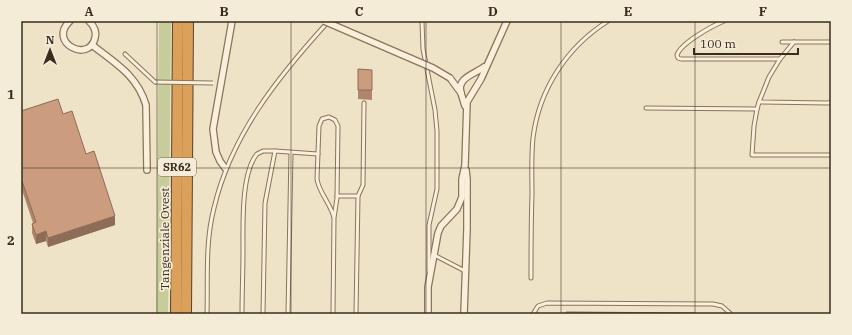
<svg xmlns="http://www.w3.org/2000/svg" width="852" height="335" font-family="'IBM Plex Serif',serif">
<rect width="100%" height="100%" fill="#eee2c7"/>
<!-- green -->
<path fill="#c7cc9b" d="M159,21H171L168,314H156Z"/>
<g fill="none" stroke-linecap="round" stroke-linejoin="round">
<defs>
<g id="lane">
<path d="M422,21L423,49L435,110L437,131V189L429,225V271"/>
<path d="M724,21C712,26 681,43 677,55L678,58L681,59H780L794,42"/>
<path d="M782,42H831"/>
<path d="M125,54L155,82"/>
<path d="M780,59L769,77L759,102L828,103L831,102"/>
<path d="M646,108L757,109L759,102"/>
<path d="M757,109L754,126L752,155H831"/>
<path d="M337,196H358L356,314"/>
<path d="M358,196L363,185L364,103"/>
<path d="M434,255L465,271"/>
<path d="M531,278C531,250 531,223 532,195C532,176 531,157 533,138C539,89 567,47 608,21"/>
<path d="M207,314C208,279 205,242 214,208C231,135 278,77 327,23"/>
<path d="M242,314C242,293 243,271 243,250C243,224 241,173 257,154L263,151H275"/>
<path d="M263,314L265,203L275,151L318,154"/>
<path d="M288,314L291,153"/>
<path d="M333,314L334,218L337,198L338,126L335,120L329,117L322,119L319,126L317,179C319,193 331,204 334,218"/>
<path d="M533,314L538,306L547,303L713,304L722,306L731,314"/>
</g>
<g id="street">
<path d="M70,21C47,42 89,64 95,38C97,31 94,26 89,21"/>
<path d="M92,45C115,63 137,75 146,105L147,170"/>
<path d="M450,78L461,93L465,106"/>
<path d="M461,93C456,78 475,74 484,67"/>
<path d="M225,168L220,161L216,152L213,129L232,21"/>
<path d="M428,314V287L438,233L441,226L457,209L462,197V179L465,165L467,102L481,79L507,21"/>
<path d="M464,314L467,229V179L466,170"/>
</g>
<g id="highway">
<path d="M176,314L178,21"/>
<path d="M186,314L188,21"/>
</g>
</defs>
<!-- lane casing -->
<use href="#lane" stroke="#8a745c" stroke-width="5"/>
<!-- street casing -->
<use href="#street" stroke="#8a745c" stroke-width="8"/>
<!-- highway casing -->
<use href="#highway" stroke="#584230" stroke-width="12"/>
<!-- lane -->
<use href="#lane" stroke="#f9efda" stroke-width="3"/>
<!-- street -->
<use href="#street" stroke="#f9efda" stroke-width="5.5"/>
<!-- highway -->
<use href="#highway" stroke="#dba05a" stroke-width="10"/>
<defs>
<path id="lane-bridge" d="M155,82L213,83"/>
<path id="street-bridge" d="M324,21L433,68L450,78"/>
</defs>
<!-- lane-bridge casing -->
<use href="#lane-bridge" stroke="#8a745c" stroke-width="5" stroke-linecap="butt"/>
<!-- street-bridge casing -->
<use href="#street-bridge" stroke="#8a745c" stroke-width="8" stroke-linecap="butt"/>
<!-- lane-bridge -->
<use href="#lane-bridge" stroke="#f9efda" stroke-width="3"/>
<!-- street-bridge -->
<use href="#street-bridge" stroke="#f9efda" stroke-width="5.5"/>
</g>
<!-- wall -->
<g fill="#af866c">
<path d="M358,69L372,70V100L358,99Z"/>
<path d="M21,111L63,114L86,154L115,225L48,247L46,241L36,244L32,233V224L33,223L21,187Z"/>
</g>
<!-- shaded-wall -->
<g fill="#8e6d58">
<path d="M115,216V225L48,247V238Z"/>
<path d="M46,231V241L36,244V235Z"/>
</g>
<!-- building -->
<g fill="#cb9c7d" stroke="#8e6d58">
<path d="M358,69L372,70V90H358Z"/>
<path d="M58,99L63,114L72,111L86,154L94,151L115,216L48,238L46,231L36,235L32,224L36,222L21,178V111Z"/>
<path d="M566,312L696,313V314H566Z"/>
</g>
<!-- grid -->
<path fill="none" stroke="#3a2c20" stroke-width="1" stroke-opacity="0.55" d="M157,21V314M291,21V314M426,21V314M561,21V314M695,21V314M21,168H831"/>
<g text-anchor="middle" dominant-baseline="central" stroke-width="3.5" stroke-linejoin="round" paint-order="stroke">
<!-- shield labels -->
<rect fill="#f5ecd7" stroke="#726657" stroke-width="1" x="158" y="158" width="38" height="18" rx="3"/>
<g font-size="11" font-weight="bold" fill="#3a2c20">
<text x="177" y="167">SR62</text>
</g>
<!-- street labels -->
<g font-size="12" fill="#3a2c20" stroke="#f5ecd7">
<text transform="translate(164 239) rotate(-90)">Tangenziale Ovest</text>
</g>
</g>
<!-- border -->
<rect width="852" height="335" fill="none" stroke="#f5ecd7" stroke-width="44"/>
<!-- north arrow -->
<g transform="translate(50 50)" stroke="#f5ecd7" stroke-width="3" paint-order="stroke">
<path d="M0-3L7 15L0 10L-7 15Z" fill="#3a2c20"/>
<text y="-6" font-size="11" font-weight="bold" text-anchor="middle" fill="#3a2c20">N</text>
</g>
<!-- scale -->
<path d="M694 48v6h104v-6" fill="none" stroke="#3a2c20" stroke-width="2"/>
<text x="700" y="48" font-size="12" fill="#3a2c20" stroke="#f5ecd7" stroke-width="3" paint-order="stroke">100 m</text>
<rect x="22" y="22" width="808" height="291" fill="none" stroke="#3a2c20" stroke-width="1.5"/>
<g font-size="13" text-anchor="middle" font-weight="bold" fill="#3a2c20">
<text x="89" y="16">A</text>
<text x="224" y="16">B</text>
<text x="359" y="16">C</text>
<text x="493" y="16">D</text>
<text x="628" y="16">E</text>
<text x="763" y="16">F</text>
<text x="11" y="99">1</text>
<text x="11" y="245">2</text>
</g>
</svg>
